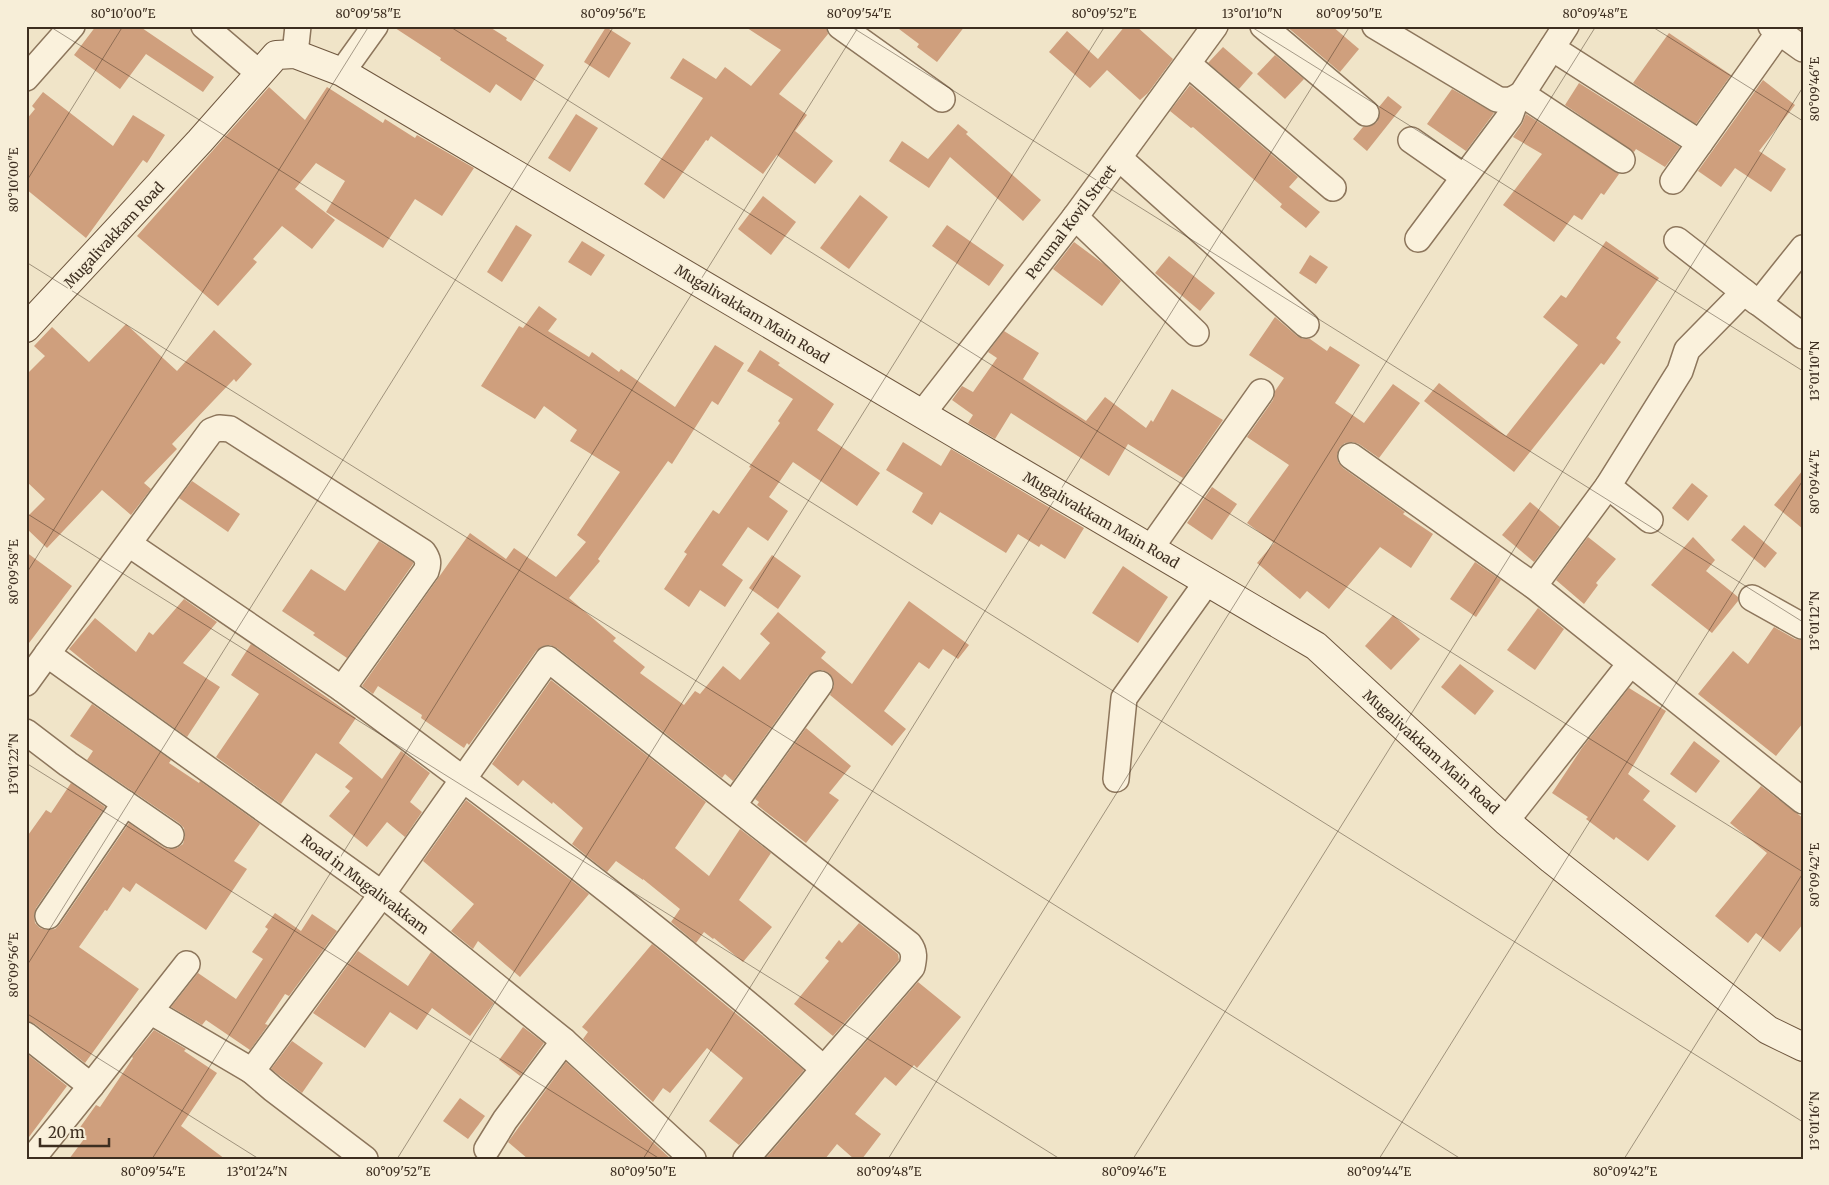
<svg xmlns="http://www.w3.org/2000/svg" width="1829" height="1185" font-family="Merriweather,serif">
<rect width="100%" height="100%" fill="#f0e4c8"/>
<!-- building -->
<g fill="#cf9f7d">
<path d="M96,26H139L214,77L203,92L146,54L120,89L74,55Z"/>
<path d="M392,26H488L507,38L506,40L544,65L521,101L496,84L490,93L440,60L441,58Z"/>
<path d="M744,26H826L828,34L779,94L807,115L795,131L833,161L815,184L777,155L763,174L711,136L708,141L706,140L664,199L644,184L703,98L670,78L683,58L716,79L725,67L751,86L781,50Z"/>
<path d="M895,26H965L937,62L917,47L919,44Z"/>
<path d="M1125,26H1136L1173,59L1148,93L1140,100L1107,70L1090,88L1049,52L1067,31L1098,59Z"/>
<path d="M1286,26H1332L1359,49L1340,72Z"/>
<path d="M606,27L631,43L609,78L584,62Z"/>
<path d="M1669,33L1731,75L1696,124L1633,83Z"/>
<path d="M1223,47L1253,73L1239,89L1208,63Z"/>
<path d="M1275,55L1304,79L1285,99L1257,74Z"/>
<path d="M1763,80L1795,105L1759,151L1786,169L1771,192L1735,168L1721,187L1698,171Z"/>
<path d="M1579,83L1680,147L1665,167L1636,149L1634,152L1565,105Z"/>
<path d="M1190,85L1298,177L1289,187L1320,212L1306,228L1280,207L1282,204L1193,127L1191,128L1170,111Z"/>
<path d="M269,87L305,120L327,87L383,123L385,119L415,138L417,135L474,168L442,216L415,199L383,248L326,212L345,181L316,163L295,189L335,220L312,249L282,226L253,259L257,262L218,306L137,236Z"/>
<path d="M1452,89L1494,113L1466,151L1427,124Z"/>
<path d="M43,92L113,146L133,115L165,135L147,163L143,160L86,238L26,189V120L35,109L32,106Z"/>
<path d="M1388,96L1402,107L1367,151L1353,139L1363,127L1371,126L1377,122L1380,115L1379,107Z"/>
<path d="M576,114L598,128L570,172L548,158Z"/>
<path d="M1526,114L1619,174L1604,195L1601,193L1582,220L1574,215L1554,242L1503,205L1542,154L1513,137L1522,124Z"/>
<path d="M958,124L968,132L966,134L1041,200L1023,221L950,157L929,188L889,161L902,141L928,159Z"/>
<path d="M860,195L888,217L849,269L820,248Z"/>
<path d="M763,196L796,222L771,255L738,229Z"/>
<path d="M516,225L532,235L502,282L487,272Z"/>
<path d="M947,225L1004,265L989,286L932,246Z"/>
<path d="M582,241L605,255L591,276L568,262Z"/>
<path d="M1606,241L1659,278L1616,338L1621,342L1604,365L1601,363L1514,472L1424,401L1439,383L1506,436L1578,345L1543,317L1561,295L1566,298Z"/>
<path d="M1074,242L1105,265L1121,281L1102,306L1053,269Z"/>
<path d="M1310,255L1328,267L1316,284L1299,273Z"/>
<path d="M1169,256L1215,293L1200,311L1155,273Z"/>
<path d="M539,306L557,319L548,331L589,357L592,352L619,372L621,369L675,407L715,345L744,363L718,405L712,401L672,464L668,461L598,559L600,561L569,598L616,638L613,641L645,667L640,673L684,705L695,691L700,694L723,666L740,680L770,643L760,634L778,612L826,652L821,658L852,684L909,601L969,645L958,659L943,649L929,669L919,662L884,711L906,729L892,746L830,695L834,686L833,679L829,673L822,670L815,671L808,676L733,781L725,774L722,778L557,648L550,645L543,646L536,651L469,745L467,743L464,748L421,718L422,715L378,686L373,694L362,686L470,533L506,559L514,548L556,577L586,542L577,535L620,472L570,441L577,430L544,406L535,419L481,386L519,326L523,328Z"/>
<path d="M1275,317L1297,336L1303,339H1310L1327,351L1330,346L1360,365L1335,403L1364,423L1393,384L1420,403L1379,458L1359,444L1352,442L1345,443L1340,447L1337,455L1338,462L1343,468L1405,512L1403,514L1433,534L1411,568L1380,547L1329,609L1307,591L1300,599L1257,563L1274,543L1247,523L1289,465L1247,437L1273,400L1275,391L1284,378L1249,355Z"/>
<path d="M126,324L177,371L214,330L252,364L236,382L234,379L172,444L177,449L144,483L151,489L131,515L102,490L47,548L26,528V518L45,499L26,481V375L45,356L34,346L52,327L89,362Z"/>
<path d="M1004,331L1039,353L1023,379L1086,421L1105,397L1146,428L1151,420L1153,422L1172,389L1223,420L1183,478L1128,444L1109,476L1011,413L995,439L968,423L973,415L952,400L962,386L973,392L997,358L988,352Z"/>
<path d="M760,350L780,363L778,365L834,404L817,430L880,473L857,506L793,462L769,497L788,511L768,541L748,527L722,565L743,580L725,607L700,590L689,607L664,589L687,554L684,552L713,510L719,514L751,468L749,467L780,423L778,421L793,399L747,371Z"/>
<path d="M903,442L941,466L951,449L1084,528L1065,559L1041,544L1039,547L1018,534L1006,553L940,512L932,525L912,512L923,493L886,470Z"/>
<path d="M1803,470V529L1774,505Z"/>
<path d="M192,481L240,514L228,532L179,498Z"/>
<path d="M1692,483L1708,496L1688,521L1672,508Z"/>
<path d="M1212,487L1237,504L1212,540L1187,523Z"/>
<path d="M1530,502L1560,527L1534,562L1502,535Z"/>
<path d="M1744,525L1777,553L1765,568L1731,540Z"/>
<path d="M1588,537L1616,559L1596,583L1598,585L1584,604L1556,580Z"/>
<path d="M1693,537L1715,560L1706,571L1738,597V601L1712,633L1651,585Z"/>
<path d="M379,541L413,562V564L347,658L313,635L315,633L282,611L311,569L345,591Z"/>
<path d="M26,552L72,586L26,647Z"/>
<path d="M772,555L801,576L778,609L749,588Z"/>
<path d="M1475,562L1501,580L1476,617L1450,599Z"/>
<path d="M1123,566L1168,597L1138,643L1092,613Z"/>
<path d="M184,599L217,622L183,663L220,687L187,737L102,676L69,649L95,618L136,652L149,632L153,635Z"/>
<path d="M1538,608L1564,629L1535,670L1507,650Z"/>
<path d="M1393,615L1420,639L1391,670L1365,646Z"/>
<path d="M1774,627L1795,639L1803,640V723L1776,756L1698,694L1733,651L1748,664Z"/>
<path d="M251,644L356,718L339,743L382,779L401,751L430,773L410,802L422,812L405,837L387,822L367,847L329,816L350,791L345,787L353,778L316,753L281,804L216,757L259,694L231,675Z"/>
<path d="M1460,664L1494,691L1475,715L1441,687Z"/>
<path d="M551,680L706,802L675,848L709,876L740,829L771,853L739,900L772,927L743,962L714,938L713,939L704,932L696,943L671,922L680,909L643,879V880L616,861L607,872L572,844L583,828L553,802L552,804L523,780L518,786L492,764Z"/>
<path d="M1629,688L1666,711L1628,774L1650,791L1643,800L1676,826L1648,861L1616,837L1614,840L1586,819L1588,817L1552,793L1582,748Z"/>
<path d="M92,704L171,760L169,763L199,783L200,781L260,824L234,861L247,869L206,930L136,883L130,892L123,887L107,911L105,910L79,947L139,989L85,1063L35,1024L26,1021V838L46,810L51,813L71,783L105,807L36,908L34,915L35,923L40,928L47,930L55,929L60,924L129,823L163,847L169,849L177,848L183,844L185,836L184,828L179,823L87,760L93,751L70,736Z"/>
<path d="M806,728L851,766L829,793L839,800L806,843L757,805L759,802L755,799Z"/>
<path d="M1694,741L1720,761L1696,793L1670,774Z"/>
<path d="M1761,786L1803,818V924L1780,952L1756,933L1748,943L1715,916L1767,853L1730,823Z"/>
<path d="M466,800L589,894L520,977L478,941L473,949L451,931L474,904L423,861Z"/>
<path d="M275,913L301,931L312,914L337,931L289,996L285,994L265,1024L268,1025L250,1050L206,1020L202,1025L171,1007L198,973L236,999L263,959L252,952L268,929L265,927Z"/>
<path d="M859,923L898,954L899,960L833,1036L794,1004L829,961L825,958L839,940L842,943Z"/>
<path d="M652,944L804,1070L739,1145L709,1121L743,1078L707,1048L670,1093L663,1088L653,1102L583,1039L588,1032L582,1027Z"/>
<path d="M358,951L408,986L431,952L494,1003L470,1036L432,1008L417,1030L390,1012L365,1048L313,1013Z"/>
<path d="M918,982L961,1017L917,1068L914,1065L896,1086L885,1077L855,1114L881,1134L862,1159H854L837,1144L825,1159H765Z"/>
<path d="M523,1027L544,1043L520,1076L499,1060Z"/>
<path d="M154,1030L186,1049L184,1051L217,1073L181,1126L225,1159H69L84,1139L76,1133L96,1105L100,1107L133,1058L132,1057Z"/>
<path d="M292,1041L323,1063L302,1093L271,1069Z"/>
<path d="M26,1053L67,1086L26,1141Z"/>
<path d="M566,1062L671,1159H528L508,1142Z"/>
<path d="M460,1098L485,1116L468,1139L443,1121Z"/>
</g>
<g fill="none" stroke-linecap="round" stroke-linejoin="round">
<defs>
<g id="street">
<path d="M204,26L259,73"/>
<path d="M840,26L942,99"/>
<path d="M1263,26L1366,113"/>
<path d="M1375,26L1497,99C1508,102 1513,100 1522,94L1566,26"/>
<path d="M1771,26L1803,49"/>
<path d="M1552,48L1700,143"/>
<path d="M295,54L298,26"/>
<path d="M1188,64L1333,188"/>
<path d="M342,72L375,26"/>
<path d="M26,78L72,26"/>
<path d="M1522,94L1622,160"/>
<path d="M1411,140L1464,177"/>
<path d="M1119,158L1306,325"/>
<path d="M1673,181L1779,32"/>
<path d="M1075,217L1196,333"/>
<path d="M1418,239L1510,116L1514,105V99"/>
<path d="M1677,240L1757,302"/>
<path d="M1803,248L1759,303L1803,336"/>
<path d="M922,414L1075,217L1215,26"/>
<path d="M1351,456L1534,586L1803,801"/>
<path d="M1650,520L1608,486L1680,371L1687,350L1744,292"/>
<path d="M1150,549L1261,392"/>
<path d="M1534,586L1608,486"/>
<path d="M1752,598L1802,626"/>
<path d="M47,654L211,431L219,428L230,429L423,552C428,559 429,563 426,571L342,689L129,544"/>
<path d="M26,683L47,654L382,894L564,1041L693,1159"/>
<path d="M342,689C506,810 669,934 823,1068"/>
<path d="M26,732L68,764L171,835"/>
<path d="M1116,779L1124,698L1207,582"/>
<path d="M734,804L820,684"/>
<path d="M1506,821L1630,664"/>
<path d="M48,916L125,803"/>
<path d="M150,1011L187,964"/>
<path d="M26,1035L91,1086L32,1159"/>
<path d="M252,1071L273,1089L365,1159"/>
<path d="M91,1086L150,1011L252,1071L382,894L548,659L909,944C915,952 914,958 912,967L746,1159"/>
<path d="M487,1149L505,1120L564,1041"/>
</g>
<path id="secondary" d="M26,328L200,141L276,55L295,54L342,72L1316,646L1506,821L1551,859L1768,1030L1803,1047"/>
</defs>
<!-- street casing -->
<use href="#street" stroke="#8d765c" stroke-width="28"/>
<!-- secondary casing -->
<use href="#secondary" stroke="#6f573f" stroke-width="30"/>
<!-- street -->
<use href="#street" stroke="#faf1dc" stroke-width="25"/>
<!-- secondary -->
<use href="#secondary" stroke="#faf1dc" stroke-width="28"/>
</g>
<!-- ticks -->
<path fill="none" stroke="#3d2e20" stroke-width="1" stroke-opacity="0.45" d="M49,26L1803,1122M449,26L1803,872M850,26L1803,622M1250,26L1803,371M1651,26L1803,121M26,182L123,26M26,262L1461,1159M26,513L1060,1159M26,574L369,26M26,763L660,1159M26,967L614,26M26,1013L259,1159M152,1159L859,26M397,1159L1105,26M643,1159L1350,26M888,1159L1596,26M1133,1159L1803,87M1379,1159L1803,480M1624,1159L1803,873"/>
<g text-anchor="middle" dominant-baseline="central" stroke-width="4.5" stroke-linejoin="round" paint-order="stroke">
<!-- street labels -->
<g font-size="14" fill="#3d2e20" stroke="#f7eed8">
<text transform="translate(1071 222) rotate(-53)">Perumal Kovil Street</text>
<text transform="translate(114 235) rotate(-47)">Mugalivakkam Road</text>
<text transform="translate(752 314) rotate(31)">Mugalivakkam Main Road</text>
<text transform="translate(1101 520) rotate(30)">Mugalivakkam Main Road</text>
<text transform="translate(1431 752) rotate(42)">Mugalivakkam Main Road</text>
<text transform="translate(365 884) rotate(37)">Road in Mugalivakkam</text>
</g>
</g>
<!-- border -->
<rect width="1829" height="1185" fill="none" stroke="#f7eed8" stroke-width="55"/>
<!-- scale -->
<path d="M40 1138v8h69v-8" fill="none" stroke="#3d2e20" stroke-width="2.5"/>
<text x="48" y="1138" font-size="15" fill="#3d2e20" stroke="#f7eed8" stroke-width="4" paint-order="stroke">20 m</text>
<rect x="28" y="28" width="1774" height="1130" fill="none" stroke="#3d2e20" stroke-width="2"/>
<g font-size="12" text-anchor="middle" fill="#3d2e20">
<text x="123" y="18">80°10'00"E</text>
<text x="368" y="18">80°09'58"E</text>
<text x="613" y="18">80°09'56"E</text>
<text x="859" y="18">80°09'54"E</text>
<text x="1104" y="18">80°09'52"E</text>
<text x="1252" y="18">13°01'10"N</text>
<text x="1349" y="18">80°09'50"E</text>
<text x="1595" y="18">80°09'48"E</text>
<text transform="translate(1815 89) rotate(-90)" y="4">80°09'46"E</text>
<text transform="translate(14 180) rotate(-90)" y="4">80°10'00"E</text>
<text transform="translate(1815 371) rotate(-90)" y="4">13°01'10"N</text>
<text transform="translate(1815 482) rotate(-90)" y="4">80°09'44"E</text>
<text transform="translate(14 572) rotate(-90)" y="4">80°09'58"E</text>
<text transform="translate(1815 621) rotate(-90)" y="4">13°01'12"N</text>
<text transform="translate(14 764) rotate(-90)" y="4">13°01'22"N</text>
<text transform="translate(1815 875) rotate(-90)" y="4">80°09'42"E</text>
<text transform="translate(14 965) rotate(-90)" y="4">80°09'56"E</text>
<text transform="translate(1815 1121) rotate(-90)" y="4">13°01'16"N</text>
<text x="153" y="1176">80°09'54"E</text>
<text x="257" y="1176">13°01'24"N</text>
<text x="398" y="1176">80°09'52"E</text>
<text x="643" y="1176">80°09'50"E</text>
<text x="889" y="1176">80°09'48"E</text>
<text x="1134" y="1176">80°09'46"E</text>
<text x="1379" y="1176">80°09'44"E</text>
<text x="1625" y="1176">80°09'42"E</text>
</g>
</svg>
